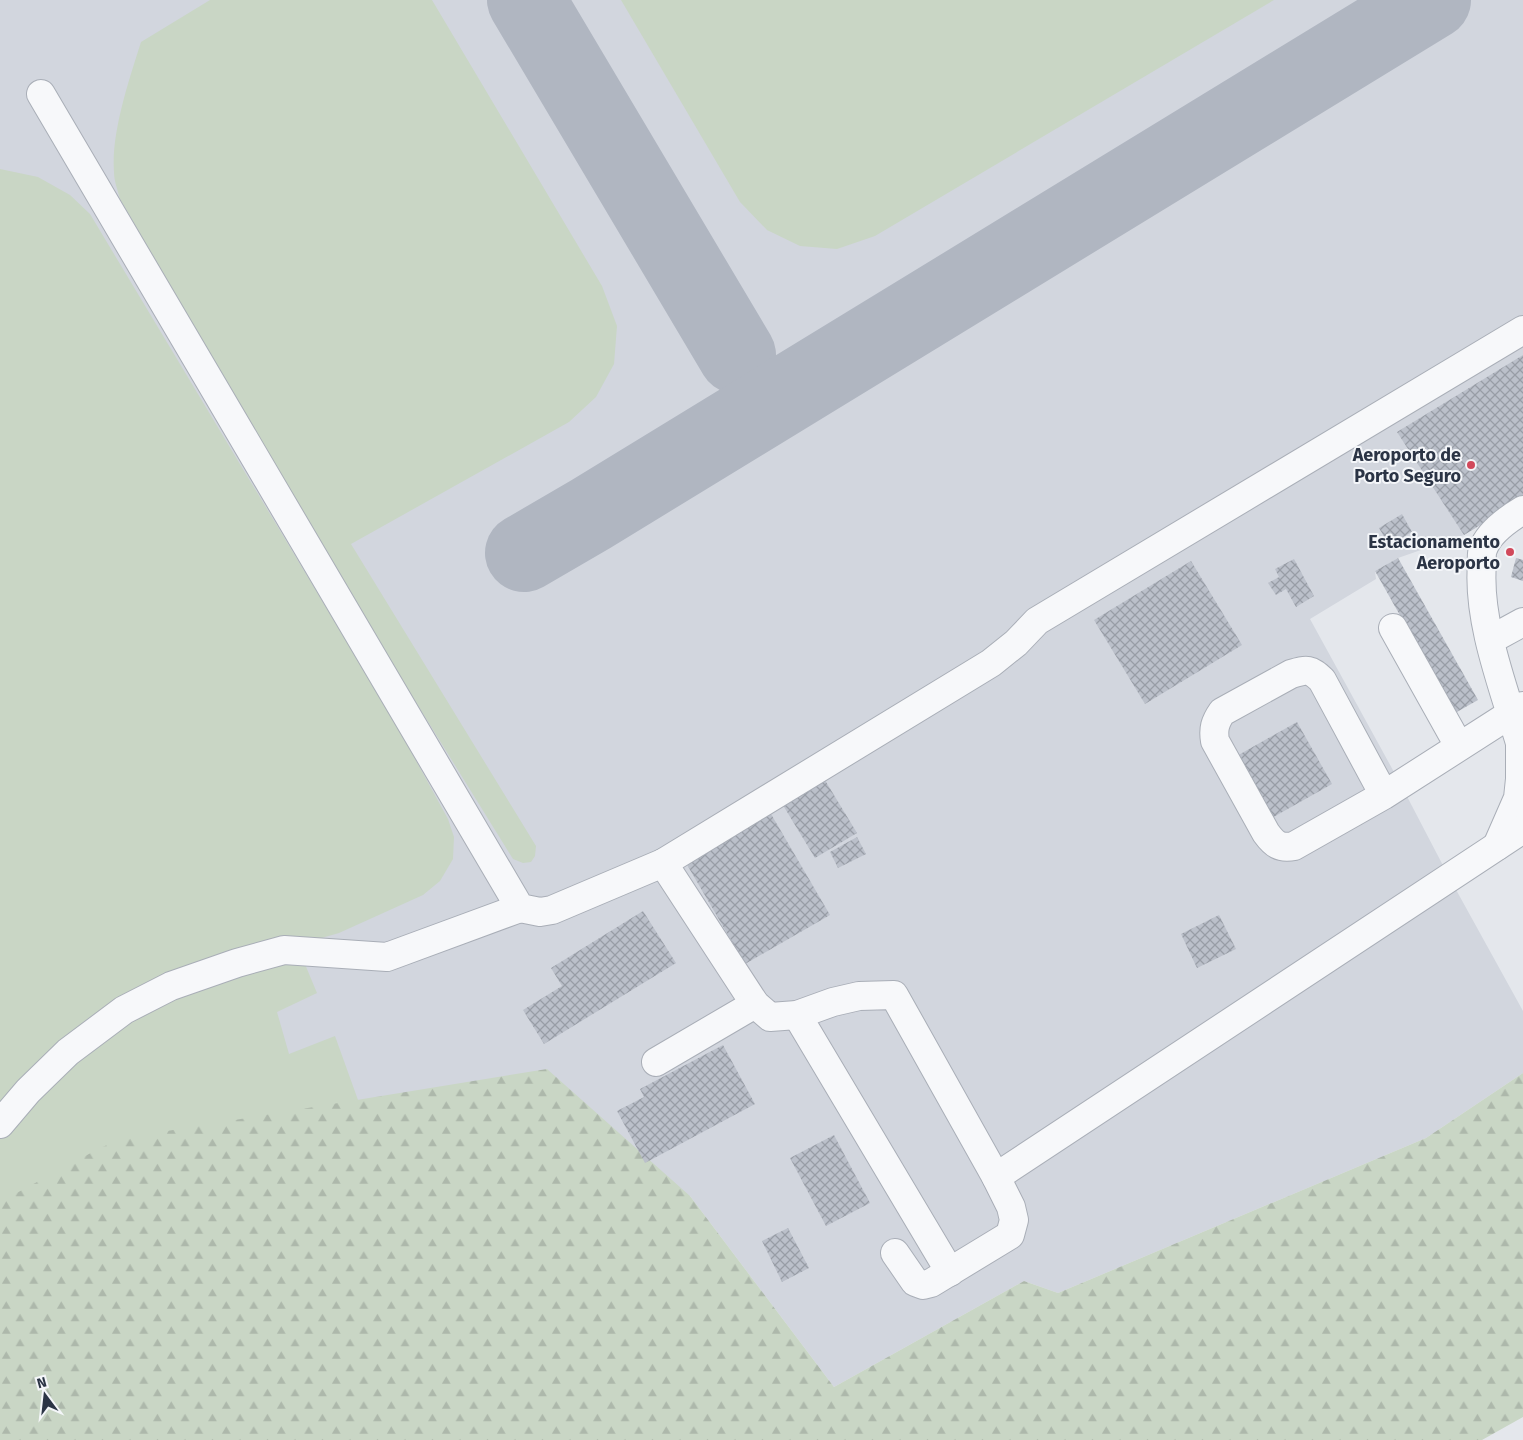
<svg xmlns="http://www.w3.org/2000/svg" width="1523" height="1440" font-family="'Fira Sans',sans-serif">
<defs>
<pattern id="forest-firs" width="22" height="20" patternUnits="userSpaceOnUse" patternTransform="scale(1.25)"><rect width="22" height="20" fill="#c9d6c5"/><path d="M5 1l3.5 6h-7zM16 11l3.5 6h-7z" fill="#adb8ab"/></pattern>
<pattern id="building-cross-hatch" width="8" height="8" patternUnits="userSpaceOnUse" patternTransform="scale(1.25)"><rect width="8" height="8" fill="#bbc0ca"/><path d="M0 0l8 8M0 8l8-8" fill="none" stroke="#989da6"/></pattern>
</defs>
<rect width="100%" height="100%" fill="#e4e7ec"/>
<!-- built -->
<path fill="#d2d6de" d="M0,0H1523V499L1464,535L1398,558L1375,571L1376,579L1310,619L1400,783L1449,877L1523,1011V1073L1426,1138L1058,1293L1024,1281L834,1387L690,1196L0,1202Z"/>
<!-- grass -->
<g fill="#c9d6c5">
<path d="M210,0H432L602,286L617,326L614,364L596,397L569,422L351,544L536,846L535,856L531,862L523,863L513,859L326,557L120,199C118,191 114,181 114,172C111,133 129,80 141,42Z"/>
<path d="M621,0H1274L875,236L837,249L800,246L767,230L740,202Z"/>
<path d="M0,169L38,177L70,195L90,214L396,724L448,819L454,837L453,859L440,881L423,895L339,933L297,945L317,993L277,1012L289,1054L335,1036L358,1100L0,1203Z"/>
</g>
<!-- forest -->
<path fill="url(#forest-firs)" d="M547,1069L690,1196L834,1387L1024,1281L1058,1293L1426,1138L1523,1073V1417L1482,1440H0V1202L100,1148L124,1138Z"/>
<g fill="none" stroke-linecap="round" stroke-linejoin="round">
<!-- taxiway -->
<g stroke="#b0b6c1" stroke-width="78">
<path d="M526,0L737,355"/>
<path d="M524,553L591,514L1432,0"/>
</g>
</g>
<!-- building -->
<g fill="url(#building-cross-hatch)">
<path d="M1523,355V499L1464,535L1397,432Z"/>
<path d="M1402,514L1412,532L1389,545L1379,528Z"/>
<path d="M1398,558L1478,700L1455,713L1375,571Z"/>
<path d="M1516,558L1523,560V581L1511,577Z"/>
<path d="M1294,559L1314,596L1296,607L1286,589L1276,595L1268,583L1279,577L1275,569Z"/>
<path d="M1191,561L1242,645L1145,704L1094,620Z"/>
<path d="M1297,722L1332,784L1270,819L1235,757Z"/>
<path d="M820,772L857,833L815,858L778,797Z"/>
<path d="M771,814L830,915L745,964L686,863Z"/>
<path d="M857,837L866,854L838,868L830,852Z"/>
<path d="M643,911L676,963L544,1044L523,1010L562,986L551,968Z"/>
<path d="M1219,915L1236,949L1197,968L1181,934Z"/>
<path d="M723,1045L755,1104L645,1163L617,1111L644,1097L640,1089Z"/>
<path d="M834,1135L870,1203L826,1226L790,1158Z"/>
<path d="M788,1228L809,1268L782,1282L762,1241Z"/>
</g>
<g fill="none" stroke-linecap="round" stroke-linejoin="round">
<defs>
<g id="minor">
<path d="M41,94L520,908L540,912L552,910L663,863L755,1004L770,1017L797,1015L833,1002L859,996L894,995L996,1177L1011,1207L1014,1220L1010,1235L931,1283L923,1285L915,1282L895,1253"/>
<path d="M1523,510C1508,519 1489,532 1483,549C1481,554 1482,560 1482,564C1477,621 1504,689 1520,743L1523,744"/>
<path d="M1393,628L1459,746"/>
<path d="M1490,640L1523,622"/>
<path d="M1384,795L1322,680C1310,669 1308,669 1291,674L1222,712C1215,722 1213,729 1215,741L1266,833C1274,844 1280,849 1294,846L1384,795L1523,706"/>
<path d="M1497,846L1518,798L1520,779V743"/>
<path d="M663,863L991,663L1016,643L1037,621L1523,330"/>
<path d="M797,1015L950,1272"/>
<path d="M656,1062L755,1004"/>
<path d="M0,1124L28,1091L68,1052L124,1010L171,986L237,963L284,950L387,957L520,908"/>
<path d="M996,1177L1523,829"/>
</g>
</defs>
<!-- minor casing -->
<use href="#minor" stroke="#a9aeb7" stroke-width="30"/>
<!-- minor -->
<use href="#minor" stroke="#f7f8fa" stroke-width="28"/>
</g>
<!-- markers -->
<g fill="#d1495b" stroke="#f4f6f9" stroke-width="2">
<circle cx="1471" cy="465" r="5"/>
<circle cx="1510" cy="552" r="5"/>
</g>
<g text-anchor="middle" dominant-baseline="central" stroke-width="4" stroke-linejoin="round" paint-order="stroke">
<!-- poi labels -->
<g font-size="18" font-weight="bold" fill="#2b3445" stroke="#f4f6f9" text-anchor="end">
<text x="1461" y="455">Aeroporto de<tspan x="1461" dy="21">Porto Seguro</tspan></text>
<text x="1500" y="542">Estacionamento<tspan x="1500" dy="21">Aeroporto</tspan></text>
</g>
</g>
<!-- north arrow -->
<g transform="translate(45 1395) rotate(345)" stroke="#f4f6f9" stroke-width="4" paint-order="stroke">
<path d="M0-4L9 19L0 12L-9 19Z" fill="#2b3445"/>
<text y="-8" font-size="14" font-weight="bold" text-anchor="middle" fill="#2b3445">N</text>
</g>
</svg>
